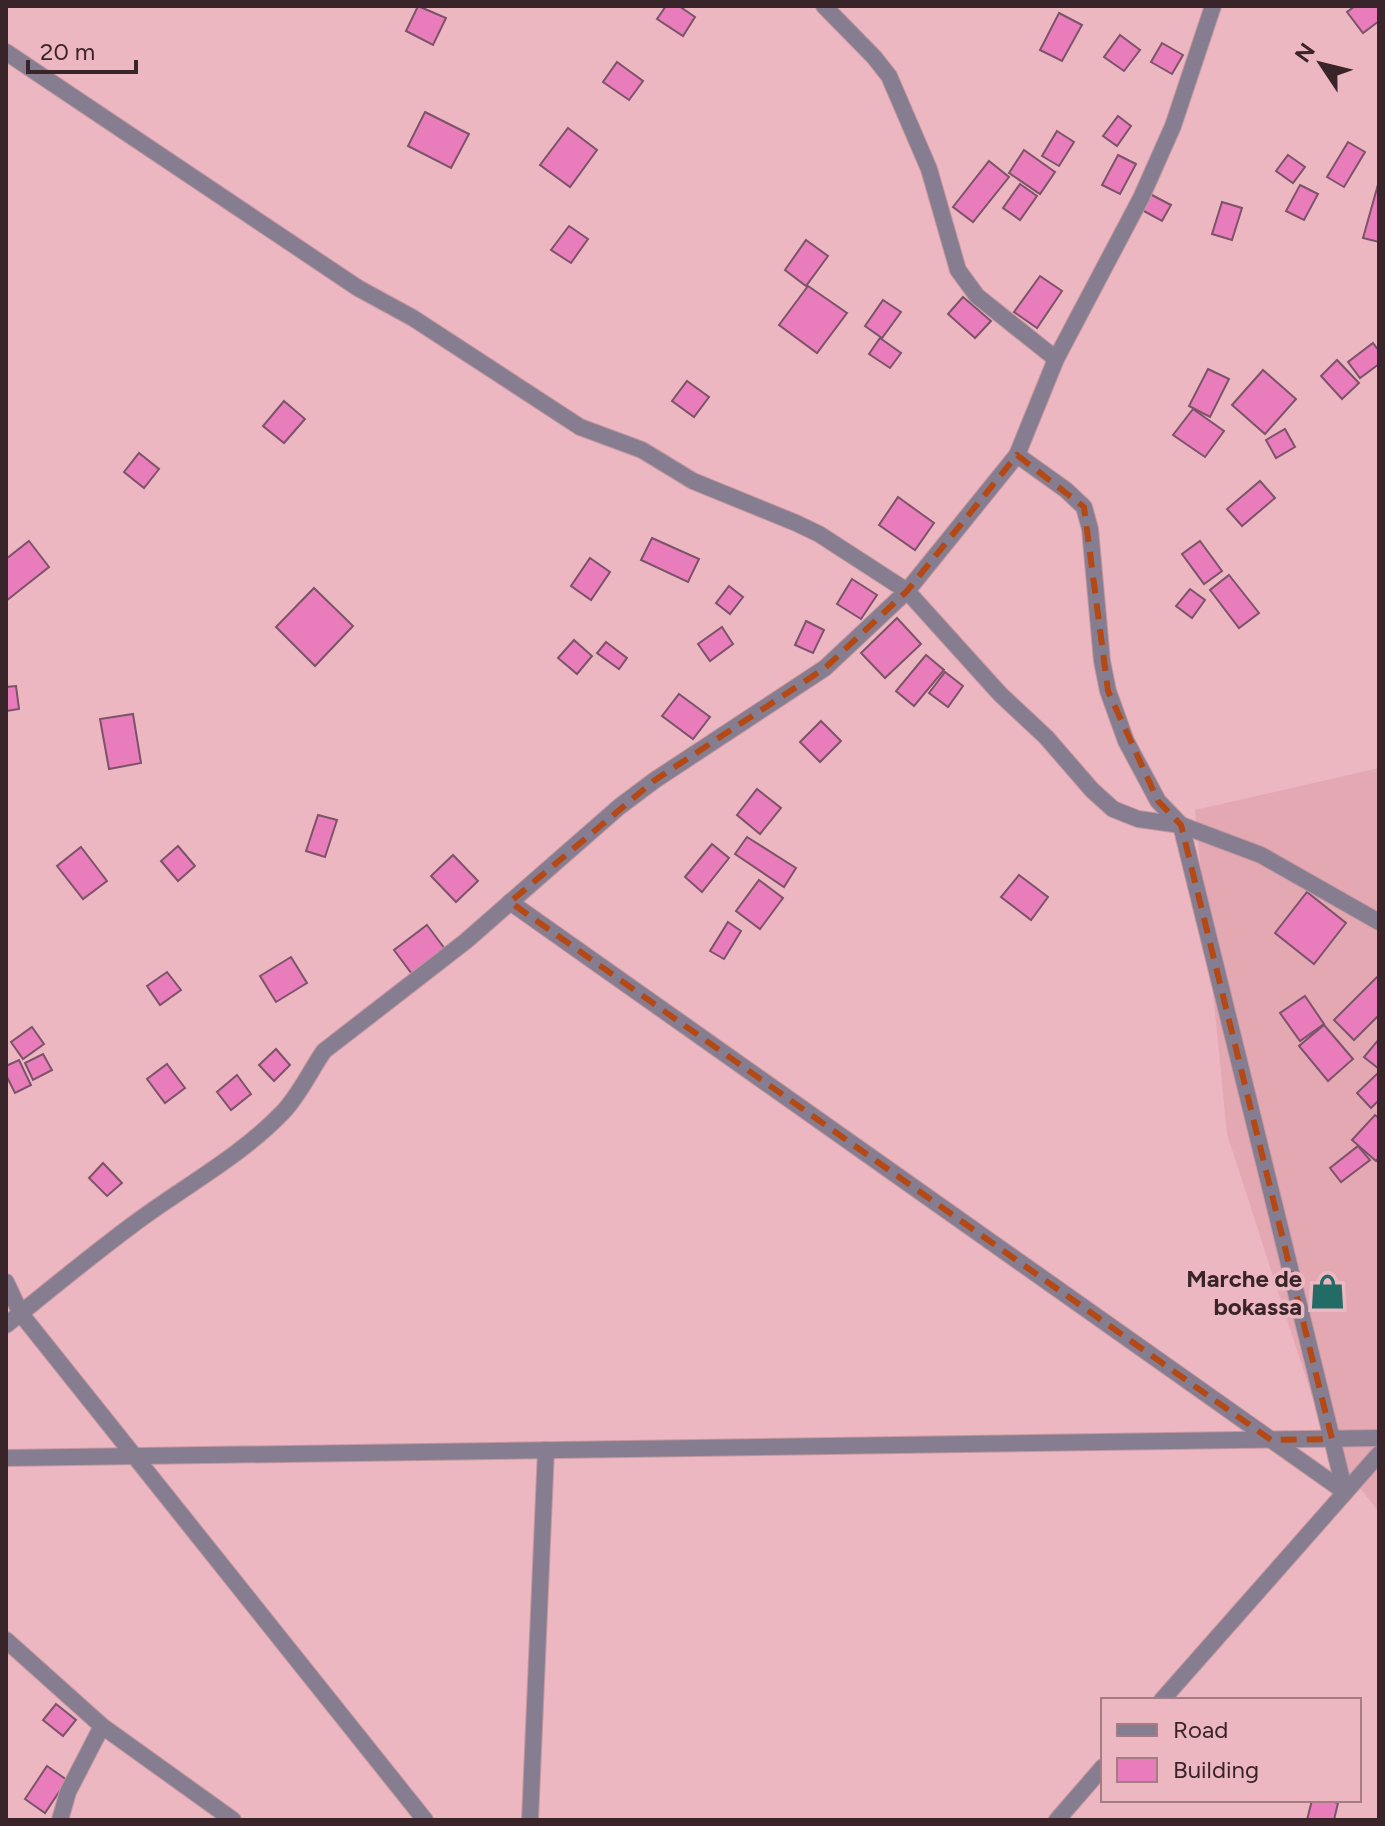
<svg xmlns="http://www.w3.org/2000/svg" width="1385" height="1826" font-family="Figtree,sans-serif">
<rect width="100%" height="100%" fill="#ecb7c1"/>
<!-- built -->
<path fill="#e4a8b3" d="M1379,768V1512L1329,1449L1227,1134L1195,810Z"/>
<!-- building -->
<g fill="#e97dbb" stroke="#7c5369" stroke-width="2">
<path d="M418,6L446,18L433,45L406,31Z"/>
<path d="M666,6H679L695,17L683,36L657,19Z"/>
<path d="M1355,6H1379V21L1363,33L1347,12Z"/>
<path d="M1059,13L1082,25L1062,61L1040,50Z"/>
<path d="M1120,35L1140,50L1124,71L1104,57Z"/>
<path d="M1162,43L1183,55L1172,74L1151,62Z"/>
<path d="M617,62L643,81L629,100L603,82Z"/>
<path d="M425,112L469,134L451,168L408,146Z"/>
<path d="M1118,116L1131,126L1117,146L1103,136Z"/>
<path d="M568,128L597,150L570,187L540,165Z"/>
<path d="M1057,131L1074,142L1059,166L1042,156Z"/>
<path d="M1348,142L1365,152L1344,187L1327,177Z"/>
<path d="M1024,150L1055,172L1040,194L1009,173Z"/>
<path d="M1118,155L1136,164L1120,194L1102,185Z"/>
<path d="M1288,155L1305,167L1293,183L1276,171Z"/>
<path d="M989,161L1009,177L973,222L953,207Z"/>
<path d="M1379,181V242L1363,238Z"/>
<path d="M1020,184L1037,196L1020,220L1003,208Z"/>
<path d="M1300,185L1318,194L1304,220L1286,211Z"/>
<path d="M1150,194L1171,205L1162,221L1142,210Z"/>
<path d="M1222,202L1242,208L1232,240L1212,234Z"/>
<path d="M569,226L588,239L571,263L551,250Z"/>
<path d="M806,240L828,256L806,286L785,270Z"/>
<path d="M1040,276L1062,291L1037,328L1014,312Z"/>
<path d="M808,286L847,313L817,353L779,325Z"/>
<path d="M963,297L991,321L975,338L948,314Z"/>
<path d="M883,300L901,312L882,338L865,326Z"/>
<path d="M880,338L901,353L890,368L869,354Z"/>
<path d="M1373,343L1379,351V364L1360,378L1348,362Z"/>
<path d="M1337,360L1359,383L1342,399L1321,376Z"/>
<path d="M1208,369L1229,379L1210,417L1189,406Z"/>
<path d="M1263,370L1296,399L1265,434L1232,405Z"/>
<path d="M687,381L709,397L694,417L672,401Z"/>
<path d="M284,401L305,419L284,443L263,426Z"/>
<path d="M1193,409L1224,431L1205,457L1173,435Z"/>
<path d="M1285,429L1295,447L1276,458L1266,440Z"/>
<path d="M139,453L159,469L144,488L124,472Z"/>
<path d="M1260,481L1275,498L1242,526L1227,509Z"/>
<path d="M898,497L934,523L915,550L879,525Z"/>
<path d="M652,538L699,559L688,582L641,560Z"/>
<path d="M29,541L49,567L6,601V559Z"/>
<path d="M1200,541L1222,571L1204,584L1182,554Z"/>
<path d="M590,558L610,572L591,600L571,586Z"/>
<path d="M1229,575L1259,613L1239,628L1210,590Z"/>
<path d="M852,579L877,595L861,619L837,604Z"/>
<path d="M729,586L743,597L730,614L716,603Z"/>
<path d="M314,588L353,626L315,666L276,627Z"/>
<path d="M1190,589L1205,600L1192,618L1176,606Z"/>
<path d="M897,618L921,644L885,678L861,653Z"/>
<path d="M806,621L824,630L813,653L795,645Z"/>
<path d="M722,627L733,644L710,661L698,644Z"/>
<path d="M574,640L592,656L577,674L558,658Z"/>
<path d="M606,642L627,658L619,669L597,653Z"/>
<path d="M926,655L944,670L914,706L896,691Z"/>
<path d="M945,672L963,686L948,707L929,693Z"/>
<path d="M16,686L19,709L6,711V687Z"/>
<path d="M679,694L710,717L693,739L662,716Z"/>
<path d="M133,714L141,763L109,769L100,719Z"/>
<path d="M821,721L841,741L820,762L800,742Z"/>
<path d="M757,789L781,808L760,834L737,815Z"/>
<path d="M318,815L337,820L325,857L306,851Z"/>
<path d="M747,837L796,868L784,887L735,854Z"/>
<path d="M712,844L729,858L702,892L685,877Z"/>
<path d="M178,846L195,866L178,881L161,861Z"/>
<path d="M81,847L107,881L83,899L57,866Z"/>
<path d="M453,855L478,881L456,902L431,876Z"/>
<path d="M1019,875L1048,897L1031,920L1001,897Z"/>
<path d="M759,880L783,898L760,929L736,911Z"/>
<path d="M1307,892L1346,923L1314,964L1275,933Z"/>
<path d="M728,922L741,931L724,959L710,951Z"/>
<path d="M427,925L445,949L412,974L394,950Z"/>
<path d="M291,957L307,983L276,1002L260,976Z"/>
<path d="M167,972L181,990L160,1005L147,986Z"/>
<path d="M1378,976L1379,1015L1354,1040L1334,1020Z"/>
<path d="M1305,996L1324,1024L1300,1041L1280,1013Z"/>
<path d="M1324,1025L1353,1059L1328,1081L1299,1046Z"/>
<path d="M32,1027L44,1044L23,1059L11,1042Z"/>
<path d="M1379,1039V1069L1364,1057Z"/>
<path d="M276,1049L290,1065L274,1081L259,1065Z"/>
<path d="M43,1054L52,1070L33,1080L25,1063Z"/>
<path d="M19,1060L31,1085L15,1093L6,1075V1066Z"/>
<path d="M167,1064L185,1088L165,1103L147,1079Z"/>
<path d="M1378,1073L1379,1100L1371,1108L1357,1093Z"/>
<path d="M237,1075L251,1094L231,1110L217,1092Z"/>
<path d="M1375,1115L1379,1118V1157L1376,1161L1352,1140Z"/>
<path d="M1358,1146L1370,1160L1341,1182L1330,1168Z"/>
<path d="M103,1163L122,1183L107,1196L89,1178Z"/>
<path d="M56,1704L76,1720L63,1736L43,1720Z"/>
<path d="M47,1766L67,1780L45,1813L25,1799Z"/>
<path d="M1312,1800H1326L1338,1803L1334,1820H1307Z"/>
</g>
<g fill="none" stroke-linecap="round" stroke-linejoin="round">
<defs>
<g id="minor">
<path d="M824,6L874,57L889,76L929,169L958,270L977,296L1056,359"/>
<path d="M6,52L358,288L413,318L580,427L642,450L693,481L796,523L819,534L907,591L1000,694L1046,737L1092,790L1113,809L1138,819L1181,825L1261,855L1379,922"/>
<path d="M1017,455L1066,490L1084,507L1090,529L1102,661L1108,691L1126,741L1158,801L1181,825L1345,1492"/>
<path d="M510,902L1345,1492"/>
<path d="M6,1282L21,1314L425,1820"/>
<path d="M6,1325C47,1292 88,1258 131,1226C181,1188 239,1158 283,1112C300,1094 310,1071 324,1051L466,941L619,807L655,780L825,668L907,591L1017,455L1056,359L1141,198L1173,126L1213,6"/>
<path d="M6,1458L1379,1438"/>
<path d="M6,1640L102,1726L233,1820"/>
<path d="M1162,1700L1379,1454"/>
<path d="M60,1820L68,1792L102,1726"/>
<path d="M530,1820L546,1450"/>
<path d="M1057,1820L1103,1767"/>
</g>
</defs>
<!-- minor casing -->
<use href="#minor" stroke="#c597a0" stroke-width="18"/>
<!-- minor -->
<use href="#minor" stroke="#867e90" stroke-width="16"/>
</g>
<!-- marked area -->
<path fill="none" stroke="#b44915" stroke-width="6" stroke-dasharray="16 10" stroke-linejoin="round" d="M1017,455L1084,507L1108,691L1158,801L1181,825L1332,1439L1271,1440L510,902L655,780L825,668L907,591Z"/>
<!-- icons -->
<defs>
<symbol id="shop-bare" viewBox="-9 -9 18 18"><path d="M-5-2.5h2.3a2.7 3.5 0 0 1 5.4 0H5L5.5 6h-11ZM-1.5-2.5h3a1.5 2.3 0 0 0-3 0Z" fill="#236c65" stroke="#ecb7c1" stroke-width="2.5" paint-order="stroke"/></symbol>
</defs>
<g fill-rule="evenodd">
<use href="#shop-bare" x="1302" y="1266" width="51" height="51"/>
</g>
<g text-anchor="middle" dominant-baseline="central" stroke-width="7" stroke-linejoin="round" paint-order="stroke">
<!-- poi labels -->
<g font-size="24" font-weight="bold" fill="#392529" stroke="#ecb7c1" text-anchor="end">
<text x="1302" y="1278">Marche de<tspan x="1302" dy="28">bokassa</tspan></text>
</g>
</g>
<!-- border -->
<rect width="1385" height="1826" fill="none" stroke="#392529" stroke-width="16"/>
<!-- legend -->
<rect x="1101" y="1698" width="260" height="104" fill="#ecb7c1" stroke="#a47d84" stroke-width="2"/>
<rect x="1117" y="1724" width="40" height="12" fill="#867e90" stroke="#a47d84" stroke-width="2"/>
<text x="1173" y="1738" font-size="24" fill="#392529">Road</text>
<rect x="1117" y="1758" width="40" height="24" fill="#e97dbb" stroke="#a47d84" stroke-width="2"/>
<text x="1173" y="1778" font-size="24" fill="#392529">Building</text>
<!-- north arrow -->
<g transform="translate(1321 64) rotate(305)" stroke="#ecb7c1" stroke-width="6" paint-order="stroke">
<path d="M0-6L14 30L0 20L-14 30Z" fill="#392529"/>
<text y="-12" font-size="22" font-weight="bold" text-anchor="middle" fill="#392529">N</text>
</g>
<!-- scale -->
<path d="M28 60v12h108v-12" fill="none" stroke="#392529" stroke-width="4"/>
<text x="40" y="60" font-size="24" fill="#392529" stroke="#ecb7c1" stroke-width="6" paint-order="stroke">20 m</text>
</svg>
